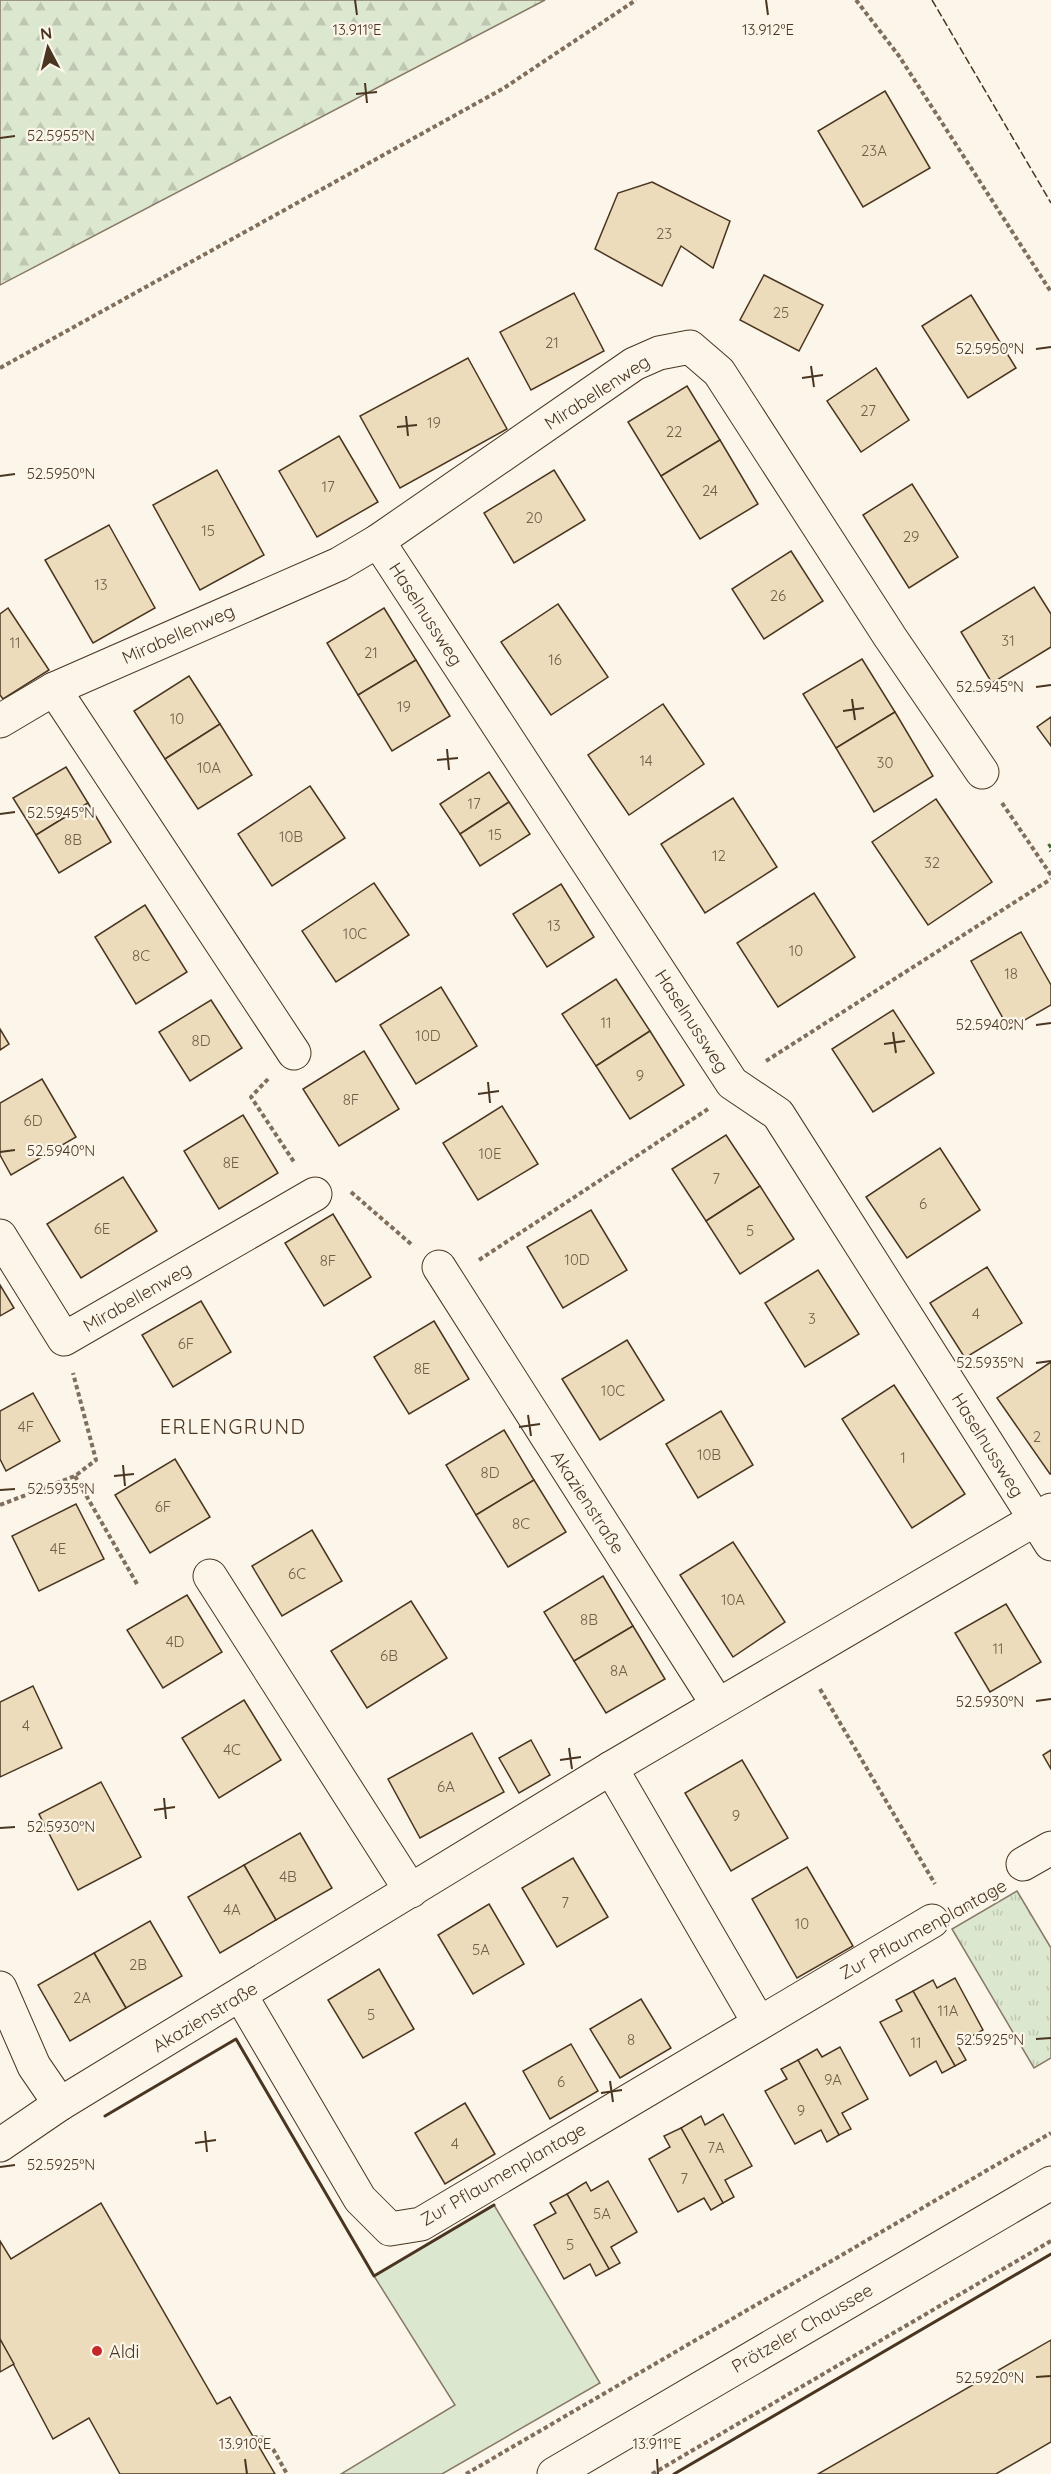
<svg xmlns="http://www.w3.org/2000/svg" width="1051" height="2474" font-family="Quicksand,sans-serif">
<defs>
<pattern id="forest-firs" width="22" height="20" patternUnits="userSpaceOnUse" patternTransform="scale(1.5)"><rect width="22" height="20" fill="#dce7d0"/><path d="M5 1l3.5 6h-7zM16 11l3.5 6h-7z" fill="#bec7b2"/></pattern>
<pattern id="park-tufts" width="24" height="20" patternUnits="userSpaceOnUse" patternTransform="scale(1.5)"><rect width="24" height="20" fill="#dce7d0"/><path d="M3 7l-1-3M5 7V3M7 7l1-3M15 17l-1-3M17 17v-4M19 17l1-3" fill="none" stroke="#bec7b2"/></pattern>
</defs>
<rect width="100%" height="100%" fill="#fbf6e9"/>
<!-- grass -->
<path fill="#dce7d0" stroke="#887966" stroke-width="1.5" d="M494,2205L600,2383L442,2474H341L455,2405L374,2276Z"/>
<!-- forest -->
<path fill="url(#forest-firs)" stroke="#887966" stroke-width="1.5" d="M0,0H545L0,285Z"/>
<!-- park -->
<path fill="url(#park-tufts)" stroke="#887966" stroke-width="1.5" d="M1017,1891L1051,1948V2058L1034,2068L952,1929Z"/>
<!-- building -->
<g fill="#ecdcbc" stroke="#4a3520" stroke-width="1.5">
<path d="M885,91L930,168L863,207L818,131Z"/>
<path d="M652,182L730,221L713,268L681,246L662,286L595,249L618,193Z"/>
<path d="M764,275L823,305L799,351L740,320Z"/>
<path d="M574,293L604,351L531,390L500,332Z"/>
<path d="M971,295L1016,368L968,398L922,326Z"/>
<path d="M468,358L507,429L400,488L360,416Z"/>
<path d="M876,368L909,420L861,452L827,401Z"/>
<path d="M687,386L720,440L661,476L628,422Z"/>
<path d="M339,436L378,502L317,537L279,471Z"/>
<path d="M720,440L758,504L700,539L661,476Z"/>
<path d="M217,470L264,555L200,590L153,505Z"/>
<path d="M554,470L585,520L514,563L484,513Z"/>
<path d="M912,484L958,557L909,588L863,515Z"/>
<path d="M109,525L155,608L93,643L45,560Z"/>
<path d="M791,551L823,601L764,639L732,589Z"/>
<path d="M1034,587L1051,614V647L992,683L961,632Z"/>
<path d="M558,604L608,677L551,715L501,642Z"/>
<path d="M8,608L49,670L3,699L0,695V614Z"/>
<path d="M384,608L416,660L358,695L327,643Z"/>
<path d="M862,659L895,712L836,748L803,694Z"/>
<path d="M416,660L450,716L392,751L358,695Z"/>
<path d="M189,676L220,724L165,759L134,711Z"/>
<path d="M663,704L704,764L629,815L588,755Z"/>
<path d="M895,712L933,776L874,812L836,748Z"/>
<path d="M1051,717V746L1037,727Z"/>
<path d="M220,724L252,775L198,809L165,759Z"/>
<path d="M66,767L88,803L36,835L13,798Z"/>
<path d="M489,772L509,802L460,834L440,804Z"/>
<path d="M310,786L345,838L272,886L238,834Z"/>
<path d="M733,798L777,867L705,913L661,844Z"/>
<path d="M936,799L992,882L928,925L872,842Z"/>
<path d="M509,802L530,834L480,866L460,834Z"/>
<path d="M88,803L111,842L59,873L36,835Z"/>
<path d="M374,883L409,935L336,982L302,931Z"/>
<path d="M561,884L594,937L547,967L513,914Z"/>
<path d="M814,893L855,957L778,1007L737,943Z"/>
<path d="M145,905L187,972L136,1004L95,937Z"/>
<path d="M1021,932L1051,985V1005L1009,1029L971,961Z"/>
<path d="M616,979L650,1031L596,1066L562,1014Z"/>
<path d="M441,987L477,1046L416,1084L380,1025Z"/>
<path d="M211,1000L242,1048L190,1081L159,1032Z"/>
<path d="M893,1010L934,1073L873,1112L832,1049Z"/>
<path d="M0,1029L9,1044L0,1050Z"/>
<path d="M650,1031L684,1085L630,1119L596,1066Z"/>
<path d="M364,1051L399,1109L339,1146L303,1089Z"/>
<path d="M42,1079L76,1137L11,1175L0,1155V1103Z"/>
<path d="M502,1106L538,1164L478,1200L443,1143Z"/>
<path d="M243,1115L278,1173L219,1209L184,1151Z"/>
<path d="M726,1135L760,1186L706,1221L672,1169Z"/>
<path d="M940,1148L980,1210L907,1258L866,1197Z"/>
<path d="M123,1177L157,1231L81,1278L47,1224Z"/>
<path d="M760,1186L794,1239L740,1274L706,1221Z"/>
<path d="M591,1210L627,1270L563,1308L527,1247Z"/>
<path d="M333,1214L371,1277L324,1306L285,1243Z"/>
<path d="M987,1267L1022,1323L965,1358L930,1303Z"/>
<path d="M818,1270L859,1334L805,1367L765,1303Z"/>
<path d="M0,1285L14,1308L0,1316Z"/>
<path d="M201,1301L231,1352L173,1387L142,1335Z"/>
<path d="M434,1321L469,1379L409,1414L374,1357Z"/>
<path d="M627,1340L664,1400L600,1440L562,1379Z"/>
<path d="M1051,1362V1474H1050L997,1398Z"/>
<path d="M894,1385L965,1494L912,1528L842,1419Z"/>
<path d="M33,1393L60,1441L6,1471L0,1459V1411Z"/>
<path d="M721,1411L753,1465L698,1498L666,1444Z"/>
<path d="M504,1430L534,1480L476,1515L446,1465Z"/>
<path d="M175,1459L210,1517L150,1553L115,1495Z"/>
<path d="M534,1480L566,1532L508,1567L476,1515Z"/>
<path d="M76,1504L104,1559L39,1591L12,1536Z"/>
<path d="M312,1530L342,1581L282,1616L252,1566Z"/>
<path d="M733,1542L785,1622L733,1657L680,1575Z"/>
<path d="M603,1576L633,1626L574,1661L544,1612Z"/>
<path d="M187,1595L222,1652L163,1688L127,1630Z"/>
<path d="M411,1601L447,1658L367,1708L331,1651Z"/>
<path d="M1006,1604L1041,1662L990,1692L955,1633Z"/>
<path d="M633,1626L665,1679L606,1713L574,1661Z"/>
<path d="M33,1686L62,1748L0,1777V1702Z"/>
<path d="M244,1700L281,1760L219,1798L182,1738Z"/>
<path d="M472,1733L504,1792L420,1838L388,1779Z"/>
<path d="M531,1740L550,1775L519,1793L499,1758Z"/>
<path d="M1051,1750V1769L1043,1755Z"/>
<path d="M742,1760L788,1838L731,1871L685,1793Z"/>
<path d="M101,1782L141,1857L78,1890L39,1814Z"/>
<path d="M300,1833L332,1888L276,1920L244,1865Z"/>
<path d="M573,1858L608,1917L557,1947L522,1888Z"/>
<path d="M244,1865L276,1920L220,1953L188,1897Z"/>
<path d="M807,1867L853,1946L797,1978L752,1899Z"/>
<path d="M489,1904L524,1964L473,1994L438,1935Z"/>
<path d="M150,1921L182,1976L126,2008L94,1953Z"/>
<path d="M94,1953L126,2008L70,2041L38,1985Z"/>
<path d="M379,1969L414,2029L363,2058L328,2000Z"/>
<path d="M955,1978L983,2030L957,2044L966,2060L955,2066L913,1991L933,1980L937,1988Z"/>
<path d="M913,1991L955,2066L942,2073L936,2061L910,2076L880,2022L902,2011L896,2000Z"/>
<path d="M641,1999L671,2048L620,2078L590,2029Z"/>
<path d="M571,2044L598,2091L550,2119L523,2071Z"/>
<path d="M840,2047L868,2099L842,2113L851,2129L839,2135L798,2060L817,2049L822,2057Z"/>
<path d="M798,2060L839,2135L827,2142L821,2130L795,2144L765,2091L787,2079L781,2069Z"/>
<path d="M465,2103L495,2154L445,2184L415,2133Z"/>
<path d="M723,2114L752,2166L725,2180L734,2197L723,2203L681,2128L701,2116L705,2125Z"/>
<path d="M681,2128L723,2203L711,2210L704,2198L678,2212L649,2159L670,2147L664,2136Z"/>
<path d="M608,2181L637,2232L611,2247L620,2263L609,2269L567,2194L586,2182L591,2191Z"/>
<path d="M567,2194L609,2269L596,2276L590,2264L564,2279L534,2225L556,2213L550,2203Z"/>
<path d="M101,2203L217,2404L230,2397L275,2474H120L89,2418L53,2439L0,2339V2241L11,2259Z"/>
<path d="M0,2339L14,2364L0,2372Z"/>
<path d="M1051,2340V2442L996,2474H818Z"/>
</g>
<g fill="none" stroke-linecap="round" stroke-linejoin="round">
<defs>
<g id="minor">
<path d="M378,541L732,1083L778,1114L1051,1544"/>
<path d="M54,689L294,1053"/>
<path d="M0,721L54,689L339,564L378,541L634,364L659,353L690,347L719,372L890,637L982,772"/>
<path d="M0,1236L64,1339L315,1194"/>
<path d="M439,1267L718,1705"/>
<path d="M210,1576L411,1891"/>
<path d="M611,1768L759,2023"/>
<path d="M1023,1864L1051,1848"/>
<path d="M0,1988L34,2066L60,2104"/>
<path d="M241,1996L360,2199L390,2229L421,2224L932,1921"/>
<path d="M0,2145L60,2104L611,1768L1051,1510"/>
</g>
<path id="major" d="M554,2474L1051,2183"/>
</defs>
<!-- minor casing -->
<use href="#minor" stroke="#4a3520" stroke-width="35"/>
<!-- major casing -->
<use href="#major" stroke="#4a3520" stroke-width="35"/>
<!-- path -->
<g stroke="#7f6f5c" stroke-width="4" stroke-dasharray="4.5 3" stroke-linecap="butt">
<path d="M856,0L899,56L1051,292"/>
<path d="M0,368L504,88L636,0"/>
<path d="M1002,803L1051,875"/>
<path d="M766,1061L1051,879"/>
<path d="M268,1079L251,1097L294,1162"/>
<path d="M351,1192L411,1244"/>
<path d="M479,1260L708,1109"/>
<path d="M75,1476L137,1584"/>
<path d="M0,1505L75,1476L96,1460L73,1373"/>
<path d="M820,1689L935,1884"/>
<path d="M965,1909L997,1889"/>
<path d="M253,2437L266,2438"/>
<path d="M273,2449L287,2474"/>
<path d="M466,2474L1051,2133"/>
<path d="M652,2474L1051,2241"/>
</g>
<!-- minor -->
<use href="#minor" stroke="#fbf6e9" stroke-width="33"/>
<!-- major -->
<use href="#major" stroke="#fbf6e9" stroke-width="33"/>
<!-- hedge -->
<path stroke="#436837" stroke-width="4.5" stroke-dasharray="3 4.5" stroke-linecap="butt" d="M1051,845L1048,847L1051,851"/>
<!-- fence -->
<path stroke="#4a3520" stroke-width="1.5" stroke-dasharray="8 3" stroke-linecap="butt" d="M932,0L1051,203"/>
<!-- wall -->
<g stroke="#4a3520" stroke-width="3">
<path d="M105,2116L236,2039L374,2276L494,2205"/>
<path d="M674,2474L1051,2254"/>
</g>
</g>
<!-- ticks -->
<path fill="none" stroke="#4a3520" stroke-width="2" d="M355,0L357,15M766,0L768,15M365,83L367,103M356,94L377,92M0,138L15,136M1036,349L1051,347M811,366L814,387M802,378L823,375M406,416L408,436M397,427L417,425M0,476L15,474M1036,687L1051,685M852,699L855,720M843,711L864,708M447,749L449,770M437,760L458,758M0,814L15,812M1036,1025L1051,1023M893,1032L896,1053M884,1044L905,1041M488,1082L490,1103M478,1094L499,1091M0,1152L15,1150M1036,1363L1051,1361M528,1415L531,1436M519,1427L540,1424M123,1465L125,1486M114,1476L134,1474M0,1490L15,1489M1036,1701L1051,1699M569,1748L572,1769M560,1760L581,1757M164,1798L166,1819M154,1810L175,1807M0,1828L15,1827M1036,2039L1051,2038M610,2081L613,2102M601,2093L622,2090M205,2131L207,2152M195,2143L216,2140M0,2167L15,2165M1036,2377L1051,2376M245,2459L247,2474M657,2459L658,2474"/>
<!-- markers -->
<circle fill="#c62828" stroke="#fbf6e9" stroke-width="2" cx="97" cy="2351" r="6"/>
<g text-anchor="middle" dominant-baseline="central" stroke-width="4.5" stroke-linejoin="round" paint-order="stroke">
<!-- number labels -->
<g font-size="15" fill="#725f47">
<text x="874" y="150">23A</text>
<text x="664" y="233">23</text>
<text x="781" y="312">25</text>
<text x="552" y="342">21</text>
<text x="868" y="410">27</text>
<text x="434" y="422">19</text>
<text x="674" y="431">22</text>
<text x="328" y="486">17</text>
<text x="710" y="490">24</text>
<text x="534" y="517">20</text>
<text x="208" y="530">15</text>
<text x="911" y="536">29</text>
<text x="101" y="584">13</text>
<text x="778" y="595">26</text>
<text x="1008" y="640">31</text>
<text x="15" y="642">11</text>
<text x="371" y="652">21</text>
<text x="555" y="659">16</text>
<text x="404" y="706">19</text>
<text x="177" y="718">10</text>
<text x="646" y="760">14</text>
<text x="885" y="762">30</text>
<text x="209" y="767">10A</text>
<text x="474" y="803">17</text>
<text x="495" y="834">15</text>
<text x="291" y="836">10B</text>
<text x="73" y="839">8B</text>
<text x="719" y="855">12</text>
<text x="932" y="862">32</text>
<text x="554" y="925">13</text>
<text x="355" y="933">10C</text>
<text x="796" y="950">10</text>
<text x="141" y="955">8C</text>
<text x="1011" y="973">18</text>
<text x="606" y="1022">11</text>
<text x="428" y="1035">10D</text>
<text x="201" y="1040">8D</text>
<text x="640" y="1075">9</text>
<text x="351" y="1099">8F</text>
<text x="33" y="1120">6D</text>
<text x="490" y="1153">10E</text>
<text x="231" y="1162">8E</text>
<text x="716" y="1178">7</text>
<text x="923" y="1203">6</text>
<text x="102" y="1228">6E</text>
<text x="750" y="1230">5</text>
<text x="577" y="1259">10D</text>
<text x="328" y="1260">8F</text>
<text x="976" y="1313">4</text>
<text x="812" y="1318">3</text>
<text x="186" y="1343">6F</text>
<text x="422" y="1368">8E</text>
<text x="613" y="1390">10C</text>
<text x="26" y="1426">4F</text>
<text x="1037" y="1436">2</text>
<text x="709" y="1454">10B</text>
<text x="903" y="1457">1</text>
<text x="490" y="1472">8D</text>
<text x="163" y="1506">6F</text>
<text x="521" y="1523">8C</text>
<text x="58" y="1548">4E</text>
<text x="297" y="1573">6C</text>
<text x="733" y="1599">10A</text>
<text x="589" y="1619">8B</text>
<text x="175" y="1641">4D</text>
<text x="998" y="1648">11</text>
<text x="389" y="1655">6B</text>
<text x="619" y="1670">8A</text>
<text x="26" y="1725">4</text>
<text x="232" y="1749">4C</text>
<text x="446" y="1786">6A</text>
<text x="736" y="1815">9</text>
<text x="288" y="1876">4B</text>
<text x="565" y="1902">7</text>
<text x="232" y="1909">4A</text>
<text x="802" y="1923">10</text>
<text x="481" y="1949">5A</text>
<text x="138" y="1964">2B</text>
<text x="82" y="1997">2A</text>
<text x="948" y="2010">11A</text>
<text x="371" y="2014">5</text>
<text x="631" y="2039">8</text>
<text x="916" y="2042">11</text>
<text x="833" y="2079">9A</text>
<text x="561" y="2081">6</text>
<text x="801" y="2110">9</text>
<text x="455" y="2143">4</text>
<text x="716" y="2147">7A</text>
<text x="684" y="2178">7</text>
<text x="602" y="2213">5A</text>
<text x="570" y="2244">5</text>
</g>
<!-- street labels -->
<g font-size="18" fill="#4a3520" stroke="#fbf6e9">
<text transform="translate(597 392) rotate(-33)">Mirabellenweg</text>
<text transform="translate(426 614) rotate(57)">Haselnussweg</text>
<text transform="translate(178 634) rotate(-24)">Mirabellenweg</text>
<text transform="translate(692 1021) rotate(57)">Haselnussweg</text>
<text transform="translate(137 1297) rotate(-30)">Mirabellenweg</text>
<text transform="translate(988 1445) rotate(58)">Haselnussweg</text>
<text transform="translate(588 1502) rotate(57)">Akazienstraße</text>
<text transform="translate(923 1929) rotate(-29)">Zur Pflaumenplantage</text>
<text transform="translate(205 2017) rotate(-31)">Akazienstraße</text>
<text transform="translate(503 2174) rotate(-30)">Zur Pflaumenplantage</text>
<text transform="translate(802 2328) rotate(-30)">Prötzeler Chaussee</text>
</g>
<!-- poi labels -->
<g font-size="18" fill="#4a3520" stroke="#fbf6e9" text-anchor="start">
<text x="109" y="2351">Aldi</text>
</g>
<!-- neighbourhood labels -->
<g font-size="20" letter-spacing="1.5" fill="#4a3520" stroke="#fbf6e9">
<text x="233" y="1426">ERLENGRUND</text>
</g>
</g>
<g font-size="15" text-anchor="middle" fill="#4a3520" stroke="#fbf6e9" stroke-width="4.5" stroke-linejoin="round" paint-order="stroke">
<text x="357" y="35">13.911°E</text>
<text x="768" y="35">13.912°E</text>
<text x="61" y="141">52.5955°N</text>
<text x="990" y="354">52.5950°N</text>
<text x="61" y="479">52.5950°N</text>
<text x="990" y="692">52.5945°N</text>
<text x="61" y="818">52.5945°N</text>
<text x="990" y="1030">52.5940°N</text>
<text x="61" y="1156">52.5940°N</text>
<text x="990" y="1368">52.5935°N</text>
<text x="61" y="1494">52.5935°N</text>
<text x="990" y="1707">52.5930°N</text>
<text x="61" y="1832">52.5930°N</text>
<text x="990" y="2045">52.5925°N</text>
<text x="61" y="2170">52.5925°N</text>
<text x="990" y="2383">52.5920°N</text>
<text x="245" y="2449">13.910°E</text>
<text x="657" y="2449">13.911°E</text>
</g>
<!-- north arrow -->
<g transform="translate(48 48) rotate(353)" stroke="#fbf6e9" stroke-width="4.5" paint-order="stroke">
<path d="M0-4.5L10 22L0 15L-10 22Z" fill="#4a3520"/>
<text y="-9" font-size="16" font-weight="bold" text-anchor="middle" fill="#4a3520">N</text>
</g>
</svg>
